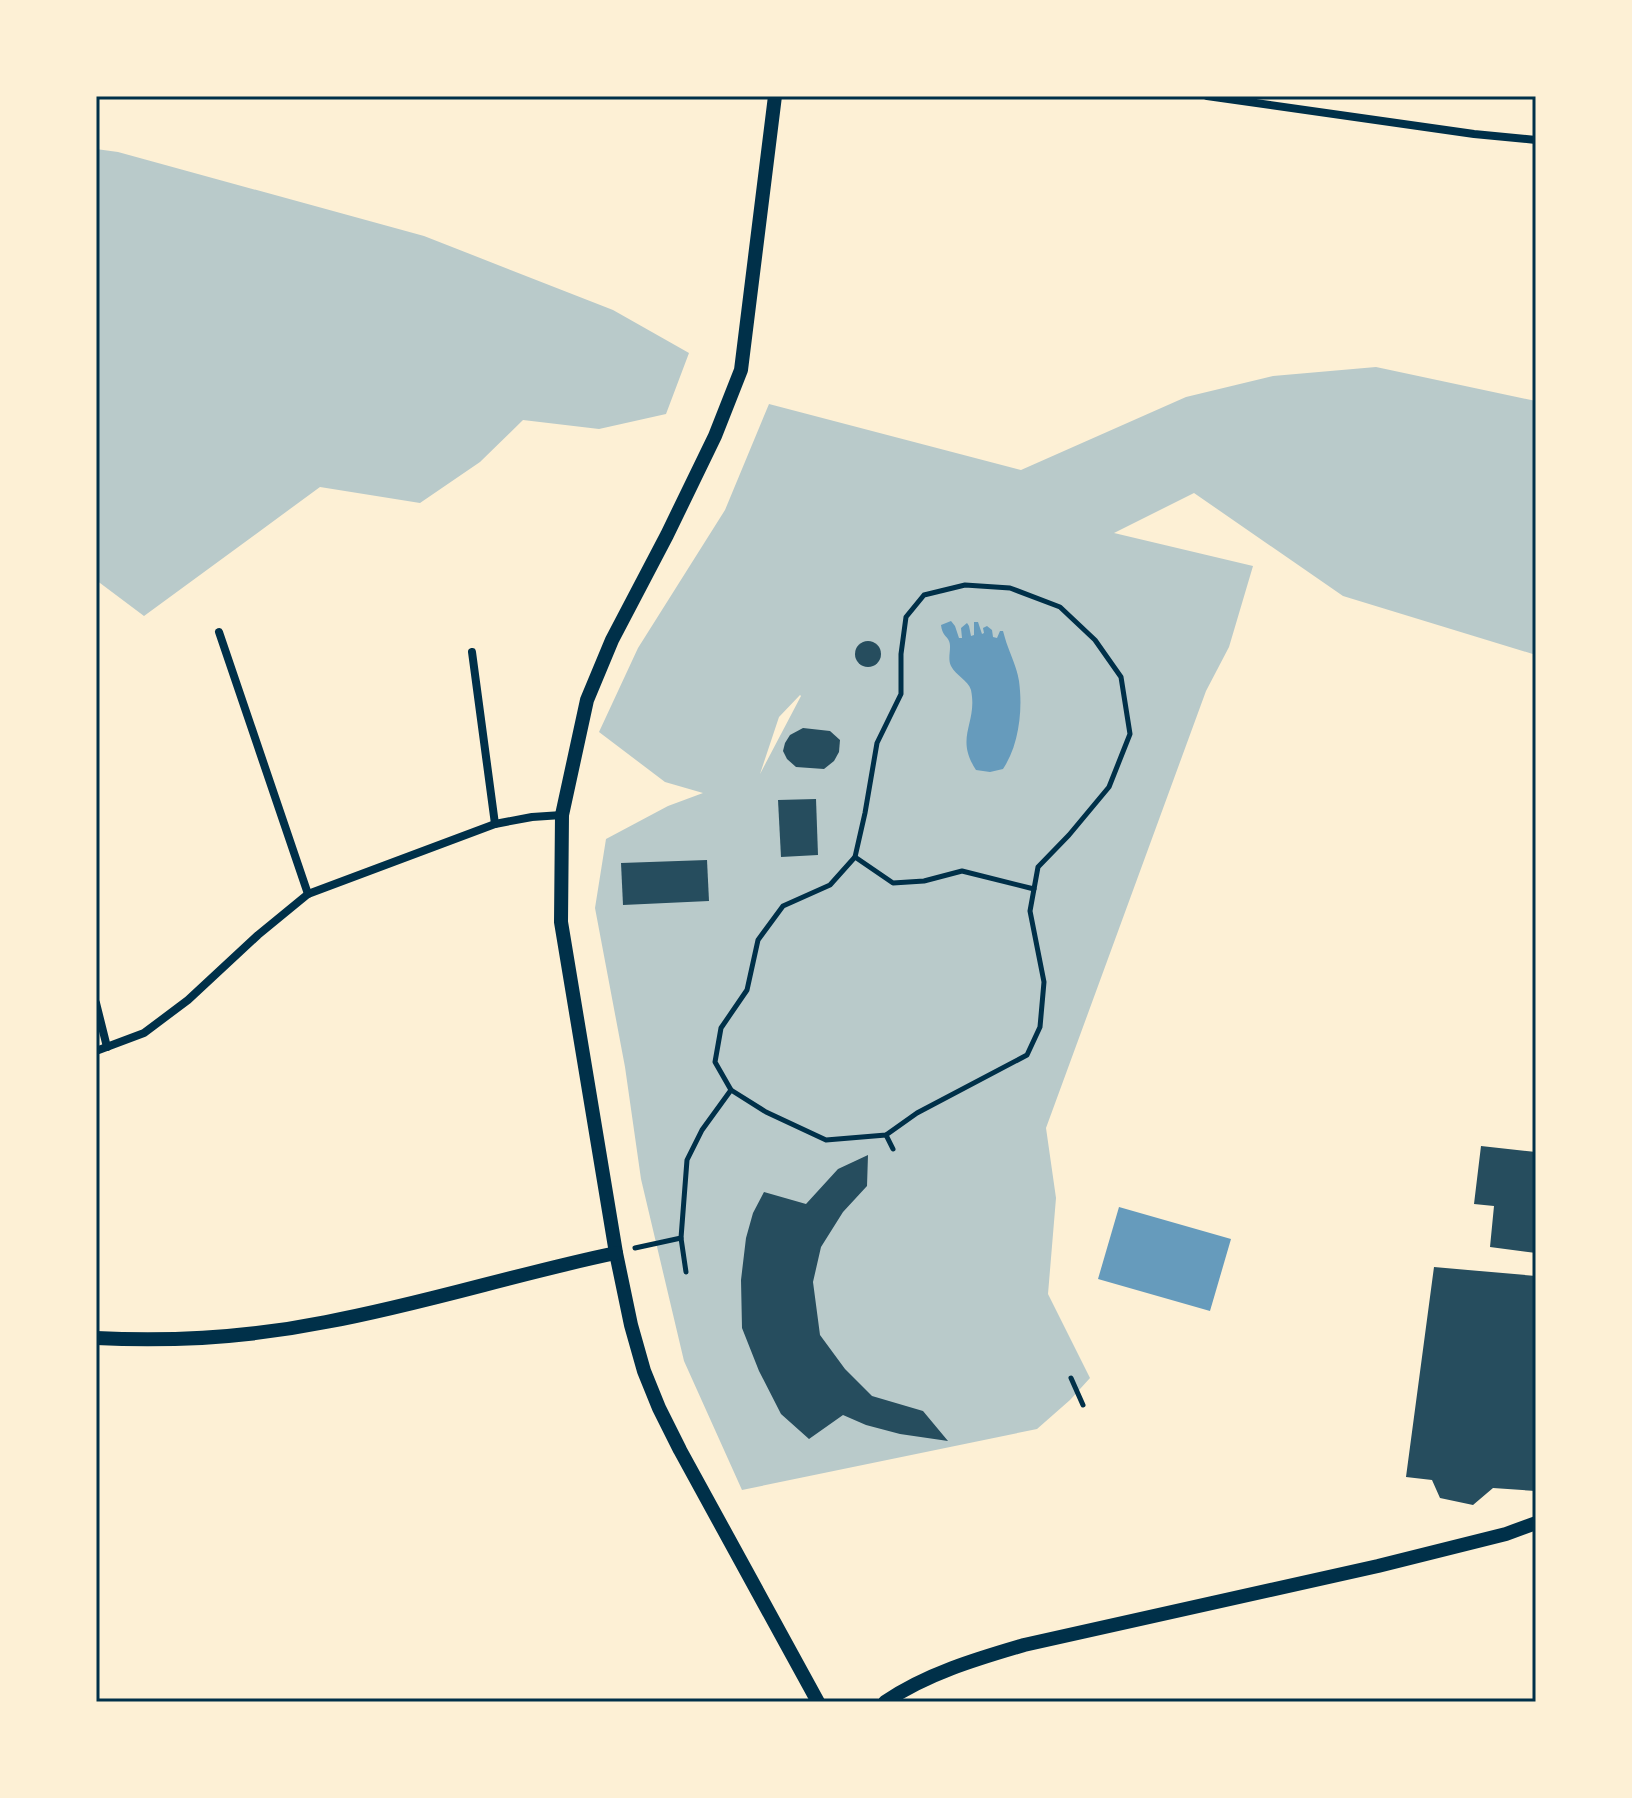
<svg xmlns="http://www.w3.org/2000/svg" width="1632" height="1798" font-family="'Fira Sans Condensed',sans-serif">
<rect width="100%" height="100%" fill="#fdf0d5"/>
<!-- green -->
<g fill="#b9caca" fill-rule="evenodd">
<path d="M96,149L118,152L424,236L613,310L689,353L666,414L599,429L523,420L480,462L420,503L320,487L144,616L96,580Z"/>
<path d="M1376,367L1536,401V655L1343,596L1194,493L1114,533L1253,566L1229,647L1206,691L1046,1128L1056,1198L1048,1294L1090,1378L1070,1400L1037,1429L742,1490L684,1361L641,1179L625,1067L595,908L606,839L668,806L703,793L665,782L599,732L638,648L725,510L769,404L1021,470L1186,397L1273,376ZM800,695L801,696L760,774L779,717Z"/>
</g>
<!-- water -->
<g fill="#669bbc">
<path d="M951,621L955,626L959,638H962L961,628L967,623L969,626L971,636L974,635V622H978L982,634L984,633L983,628L987,626L992,630L993,637L997,638L1000,631H1003L1005,638C1009,652 1017,667 1019,681C1023,710 1019,745 1003,769L990,772L976,770C954,736 978,724 971,690C968,680 956,676 951,666C947,658 952,648 949,641C947,636 942,635 941,625Z"/>
<path d="M1119,1207L1231,1239L1210,1311L1098,1279Z"/>
</g>
<!-- building -->
<g fill="#264d5e">
<circle cx="868" cy="654" r="13"/>
<path d="M803,728L830,731L840,740L839,752L834,761L824,769L796,767L787,759L783,751L785,743L790,735Z"/>
<path d="M816,799L818,855L781,857L778,800Z"/>
<path d="M707,860L709,901L623,905L621,863Z"/>
<path d="M1481,1146L1536,1152V1253L1490,1247L1494,1206L1474,1204Z"/>
<path d="M868,1155L867,1186L843,1212L821,1247L813,1282L820,1335L845,1369L872,1396L923,1411L948,1441L900,1434L866,1425L843,1415L809,1439L781,1414L759,1371L742,1328L741,1280L746,1238L753,1213L764,1192L806,1204L838,1169Z"/>
<path d="M1434,1267L1536,1276V1491L1493,1488L1473,1505L1440,1498L1432,1480L1406,1477Z"/>
</g>
<g fill="none" stroke-linecap="round" stroke-linejoin="round">
<!-- path -->
<g stroke="#003049" stroke-width="5">
<path d="M965,585L1010,588L1060,607L1095,640L1121,677L1130,734L1109,787L1069,835L1038,867L1030,911L1044,982L1040,1027L1027,1055L917,1113L886,1135L826,1140L766,1112L731,1090L715,1062L721,1028L747,990L758,940L783,906L830,885L855,857L865,813L877,743L901,694V654L906,617L924,595Z"/>
<path d="M855,857L893,883L924,881L962,871L1034,889"/>
<path d="M886,1135L893,1149"/>
<path d="M635,1248L681,1238"/>
<path d="M686,1272L681,1238L687,1160L702,1130L731,1090"/>
<path d="M1071,1378L1083,1405"/>
</g>
<!-- minor -->
<g stroke="#003049" stroke-width="8">
<path d="M1207,96L1474,134L1536,140"/>
<path d="M219,632L308,894"/>
<path d="M472,652L495,824"/>
<path d="M96,1003L107,1047"/>
<path d="M96,1051L144,1033L188,1000L258,935L308,894L495,824L532,817L562,815"/>
</g>
<!-- tertiary -->
<g stroke="#003049" stroke-width="14">
<path d="M775,96L741,370L715,436L667,535L612,640L587,700L562,815L561,922L616,1253L631,1325L644,1371L659,1408L680,1450L818,1702"/>
<path d="M96,1338C172,1342 251,1337 326,1322C424,1304 519,1273 616,1253"/>
<path d="M885,1702C926,1674 976,1659 1024,1645L1378,1566L1506,1534L1536,1523"/>
</g>
</g>
<!-- border -->
<rect width="1632" height="1798" fill="none" stroke="#fdf0d5" stroke-width="196"/>
<rect x="98" y="98" width="1436" height="1602" fill="none" stroke="#003049" stroke-width="3"/>
</svg>
